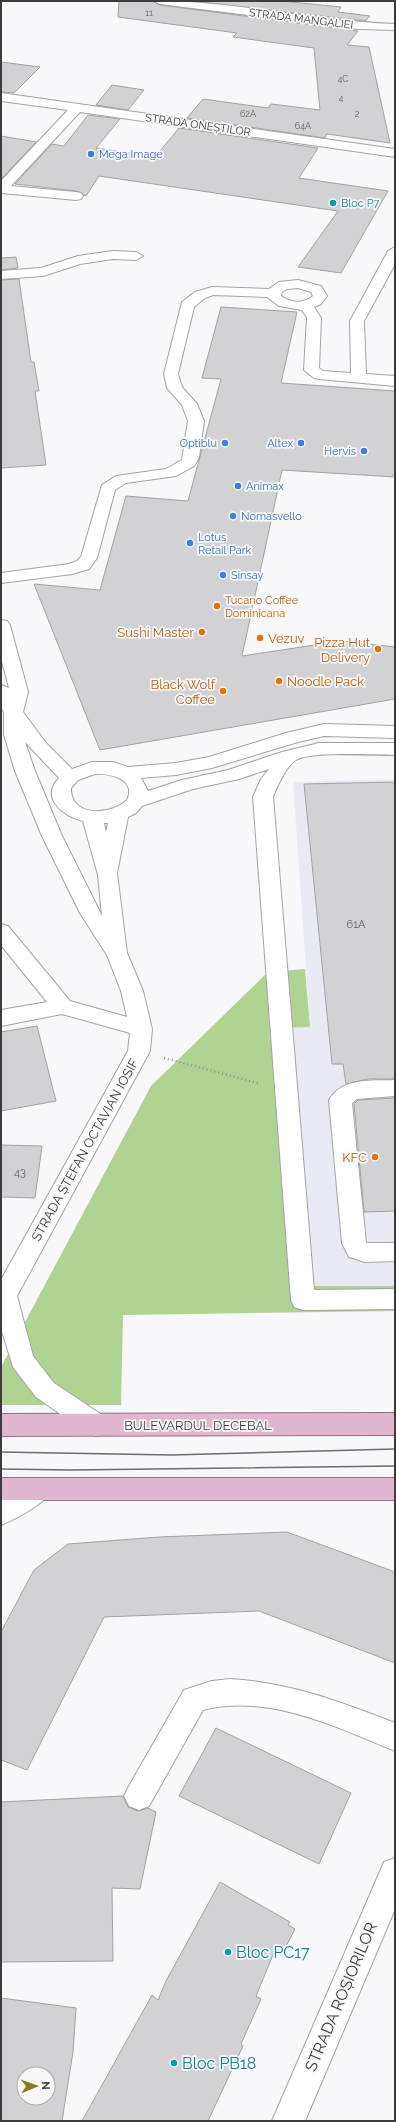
<svg xmlns="http://www.w3.org/2000/svg" width="396" height="2122" font-family="Raleway,sans-serif">
<rect width="100%" height="100%" fill="#f8f8fb"/>
<!-- built -->
<path fill="#e9eaf4" d="M395,779V1286H295L277,1028L310,1026L293,782Z"/>
<!-- green -->
<path fill="#afd393" d="M305,969L310,1027L277,1028L295,1286H395V1311L123,1315L121,1405H1V1367L151,1086L268,972Z"/>
<!-- building -->
<g fill="#d2d2d5" stroke="#a2a2a5" fill-rule="evenodd">
<path d="M119,1H153L160,5L358,31L347,45L369,47L390,143L327,134L325,138L187,118L203,99L268,108L271,104L320,110L314,48L233,37L237,33L118,17Z"/>
<path d="M193,1H281L341,7L338,12L370,16L365,21Z"/>
<path d="M1,62L40,67L14,93L1,92Z"/>
<path d="M112,85L144,90L128,110L96,105Z"/>
<path d="M88,115L120,119L96,148L155,157L179,128L318,148L299,178L388,191L341,273L298,267L338,211L99,176L86,196L76,191L15,184L52,144L64,146Z"/>
<path d="M1,136L36,142L1,179Z"/>
<path d="M16,257L18,268L1,270V258Z"/>
<path d="M19,279L31,362H34L39,391H35L46,465L1,468V280Z"/>
<path d="M221,307L297,312L281,383L395,391V477L282,470L242,656L341,641L395,647V699L100,750L34,584L100,590L126,496L188,501L221,379L202,378Z"/>
<path d="M395,782V1079H368L346,1084L343,1064H332L304,784Z"/>
<path d="M37,1026L56,1101L1,1111V1032Z"/>
<path d="M395,1098V1211L364,1212L354,1104L358,1100Z"/>
<path d="M1,1145L42,1146L35,1198L1,1197Z"/>
<path d="M287,1532L395,1572V1663L259,1611L104,1617L27,1770L1,1760V1632L34,1570L68,1544L159,1537Z"/>
<path d="M216,1728L351,1793L319,1864L179,1796Z"/>
<path d="M123,1796L128,1807L138,1811L148,1808L156,1812L140,1889L112,1888L113,1961L1,1962V1802Z"/>
<path d="M220,1882L290,1922L288,1925L295,1929L282,1954L275,1950L256,1996L261,1999L241,2044L243,2046L208,2121H82L152,1995L158,2000L166,1981Z"/>
<path d="M1,1998L76,2008L73,2052L62,2121H1ZM24,2074H48V2098H24Z"/>
</g>
<g fill="none" stroke-linecap="round" stroke-linejoin="round">
<defs>
<g id="minor">
<path d="M154,1C235,1 314,21 395,24V30L358,29L160,4Z"/>
<path d="M1,93L395,149V157L80,112L11,186L76,192L81,193L83,196L81,199L76,200L1,193V181L68,110L1,101Z"/>
<path d="M395,247V264L364,321L366,374L395,376V386L319,379L314,378L304,370L307,318L302,310L279,306L267,297L213,295L205,298L194,307L178,374L182,387L197,404L204,421L199,457L196,463L194,466L176,476L126,483L115,490L97,558L89,569L72,574L1,583V573L69,564L77,561L81,557L102,485L116,476L166,469L182,460L188,421L182,405L167,388L164,374L182,302L195,292L212,287L269,289L279,282L298,280L321,286L327,296L321,304L314,307L321,318L319,368L323,371L351,373L350,321L388,251ZM298,288L311,292L313,296C304,304 291,303 281,296L282,292L287,289Z"/>
<path d="M113,251L136,252L143,256L136,260L113,259L80,264L43,276L1,279V271L41,268L78,256Z"/>
<path d="M1,620L7,621L10,625L28,692L23,712L46,743L72,769L92,762H113L128,767L176,763L209,757L286,733L324,724L395,726V738L324,736L298,742L212,768L176,775L141,778L148,791L182,780L228,770L282,752L319,743H395V755C375,755 311,751 296,760C286,766 277,787 273,797L314,1290L395,1289V1309L303,1310L294,1307L291,1300L253,797L261,779L269,769L239,779L193,789L142,806L136,813L128,817L117,873L127,953L143,991L152,1029L150,1051L17,1296L33,1356L54,1383L105,1417L109,1425L105,1433L96,1436L87,1433L36,1397L13,1367L1,1328V1280L128,1051L130,1033L62,1014L1,1026V1010L47,1002L1,945V924L8,926L70,1001L127,1017L121,991L107,955L80,913L42,836L15,771L4,735V712L1,707V685L9,688L1,658ZM25,742L59,778C40,798 63,816 83,821L98,875L102,916L62,836L35,771ZM95,774C110,773 137,779 127,800C110,816 70,817 71,788L78,780ZM104,823H108L106,832Z"/>
<path d="M395,1080V1096L357,1099L352,1103L366,1243H395V1261L365,1262L349,1257L342,1243L329,1100C342,1077 373,1081 395,1080Z"/>
<path d="M40,1478L49,1481L53,1489C46,1503 16,1519 1,1525V1499L31,1481Z"/>
<path d="M230,1679C289,1682 341,1702 395,1723V1751C336,1727 268,1693 203,1710L149,1806L139,1810L129,1806L124,1796L129,1786L184,1690L212,1681Z"/>
<path d="M395,1858V1909L305,2121H272L384,1862Z"/>
</g>
<g id="major">
<path d="M395,1413V1435L1,1436V1414Z"/>
<rect x="1" y="1478" width="394" height="22"/>
</g>
</defs>
<!-- minor casing -->
<use href="#minor" stroke="#a3a3a6" stroke-width="2"/>
<!-- major casing -->
<use href="#major" stroke="#9a6d86" stroke-width="2"/>
<!-- path -->
<path stroke="#919193" stroke-width="2.5" stroke-dasharray="1 3" stroke-linecap="butt" d="M164,1058L258,1083"/>
<!-- minor -->
<use href="#minor" fill="#fff" fill-rule="evenodd"/>
<!-- major -->
<use href="#major" fill="#e0b7ce" fill-rule="evenodd"/>
<!-- tram -->
<g stroke="#6d6d6e" stroke-width="1.5">
<path d="M1,1452L172,1455L395,1449"/>
<path d="M1,1469L71,1470L395,1466"/>
</g>
</g>
<!-- markers -->
<g fill="#3f7fe0" stroke="#f8f8fb" stroke-width="1.5">
<circle cx="91" cy="154" r="4"/>
<circle cx="225" cy="443" r="4"/>
<circle cx="301" cy="443" r="4"/>
<circle cx="364" cy="451" r="4"/>
<circle cx="238" cy="486" r="4"/>
<circle cx="233" cy="516" r="4"/>
<circle cx="190" cy="543" r="4"/>
<circle cx="223" cy="575" r="4"/>
</g>
<g fill="#0f9aa8" stroke="#f8f8fb" stroke-width="1.5">
<circle cx="333" cy="203" r="4"/>
<circle cx="228" cy="1952" r="4"/>
<circle cx="174" cy="2063" r="4"/>
</g>
<g fill="#e8710a" stroke="#f8f8fb" stroke-width="1.5">
<circle cx="217" cy="606" r="4"/>
<circle cx="202" cy="632" r="4"/>
<circle cx="260" cy="638" r="4"/>
<circle cx="378" cy="649" r="4"/>
<circle cx="279" cy="681" r="4"/>
<circle cx="223" cy="691" r="4"/>
<circle cx="375" cy="1157" r="4"/>
</g>
<g text-anchor="middle" dominant-baseline="central" stroke-width="3.5" stroke-linejoin="round" paint-order="stroke">
<!-- far-number labels -->
<g font-size="9" fill="#626263">
<text x="149" y="13">11</text>
<text x="343" y="79">4C</text>
<text x="341" y="98">4</text>
<text x="248" y="114">62A</text>
<text x="357" y="114">2</text>
<text x="303" y="126">64A</text>
</g>
<!-- far-street labels -->
<g font-size="11" fill="#3c3c3d" stroke="#f8f8fb">
<text transform="translate(301 19) rotate(7)">STRADA MANGALIEI</text>
<text transform="translate(198 125) rotate(8)">STRADA ONEȘTILOR</text>
</g>
<!-- far-shop labels -->
<g font-size="11" fill="#366cbe" stroke="#f8f8fb" text-anchor="start">
<text x="99" y="154">Mega Image</text>
<text x="217" y="443" text-anchor="end">Optiblu</text>
<text x="293" y="443" text-anchor="end">Altex</text>
<text x="356" y="451" text-anchor="end">Hervis</text>
<text x="246" y="486">Animax</text>
<text x="241" y="516">Nomasvello</text>
<text x="198" y="537">Lotus<tspan x="198" dy="13">Retail Park</tspan></text>
<text x="231" y="575">Sinsay</text>
</g>
<!-- far-culture labels -->
<g font-size="11" fill="#0d838f" stroke="#f8f8fb" text-anchor="start">
<text x="341" y="203">Bloc P7</text>
</g>
<!-- far-food labels -->
<g font-size="11" fill="#c56008" stroke="#f8f8fb" text-anchor="start">
<text x="225" y="600">Tucano Coffee<tspan x="225" dy="13">Dominicana</tspan></text>
</g>
<!-- number labels -->
<g font-size="11" fill="#626263">
<text x="356" y="924">61A</text>
<text x="20" y="1172">43</text>
</g>
<!-- food labels -->
<g font-size="13" fill="#c56008" stroke="#f8f8fb" text-anchor="end">
<text x="194" y="632">Sushi Master</text>
<text x="268" y="638" text-anchor="start">Vezuv</text>
<text x="370" y="642">Pizza Hut<tspan x="370" dy="15">Delivery</tspan></text>
<text x="287" y="681" text-anchor="start">Noodle Pack</text>
<text x="215" y="684">Black Wolf<tspan x="215" dy="15">Coffee</tspan></text>
<text x="367" y="1157">KFC</text>
</g>
<!-- street labels -->
<g font-size="13" fill="#3c3c3d" stroke="#f8f8fb">
<text transform="translate(85 1150) rotate(-61)">STRADA ȘTEFAN OCTAVIAN IOSIF</text>
<text x="198" y="1425">BULEVARDUL DECEBAL</text>
</g>
<!-- near-culture labels -->
<g font-size="16" fill="#0d838f" stroke="#f8f8fb" text-anchor="start">
<text x="236" y="1952">Bloc PC17</text>
<text x="182" y="2063">Bloc PB18</text>
</g>
<!-- near-street labels -->
<g font-size="16" fill="#3c3c3d" stroke="#f8f8fb">
<text transform="translate(341 1997) rotate(-67)">STRADA ROȘIORILOR</text>
</g>
</g>
<!-- border -->
<rect width="396" height="2122" fill="none" stroke="#3c3c3d" stroke-width="4"/>
<!-- north arrow -->
<g transform="translate(36 2086) rotate(88)"><circle r="19" fill="#f8f8fb" stroke="#adadaf"/>
<path d="M0-3L7 15L0 10L-7 15Z" fill="#8b791d"/>
<text y="-6" font-size="11" font-weight="bold" text-anchor="middle" fill="#3c3c3d">N</text>
</g>
</svg>
